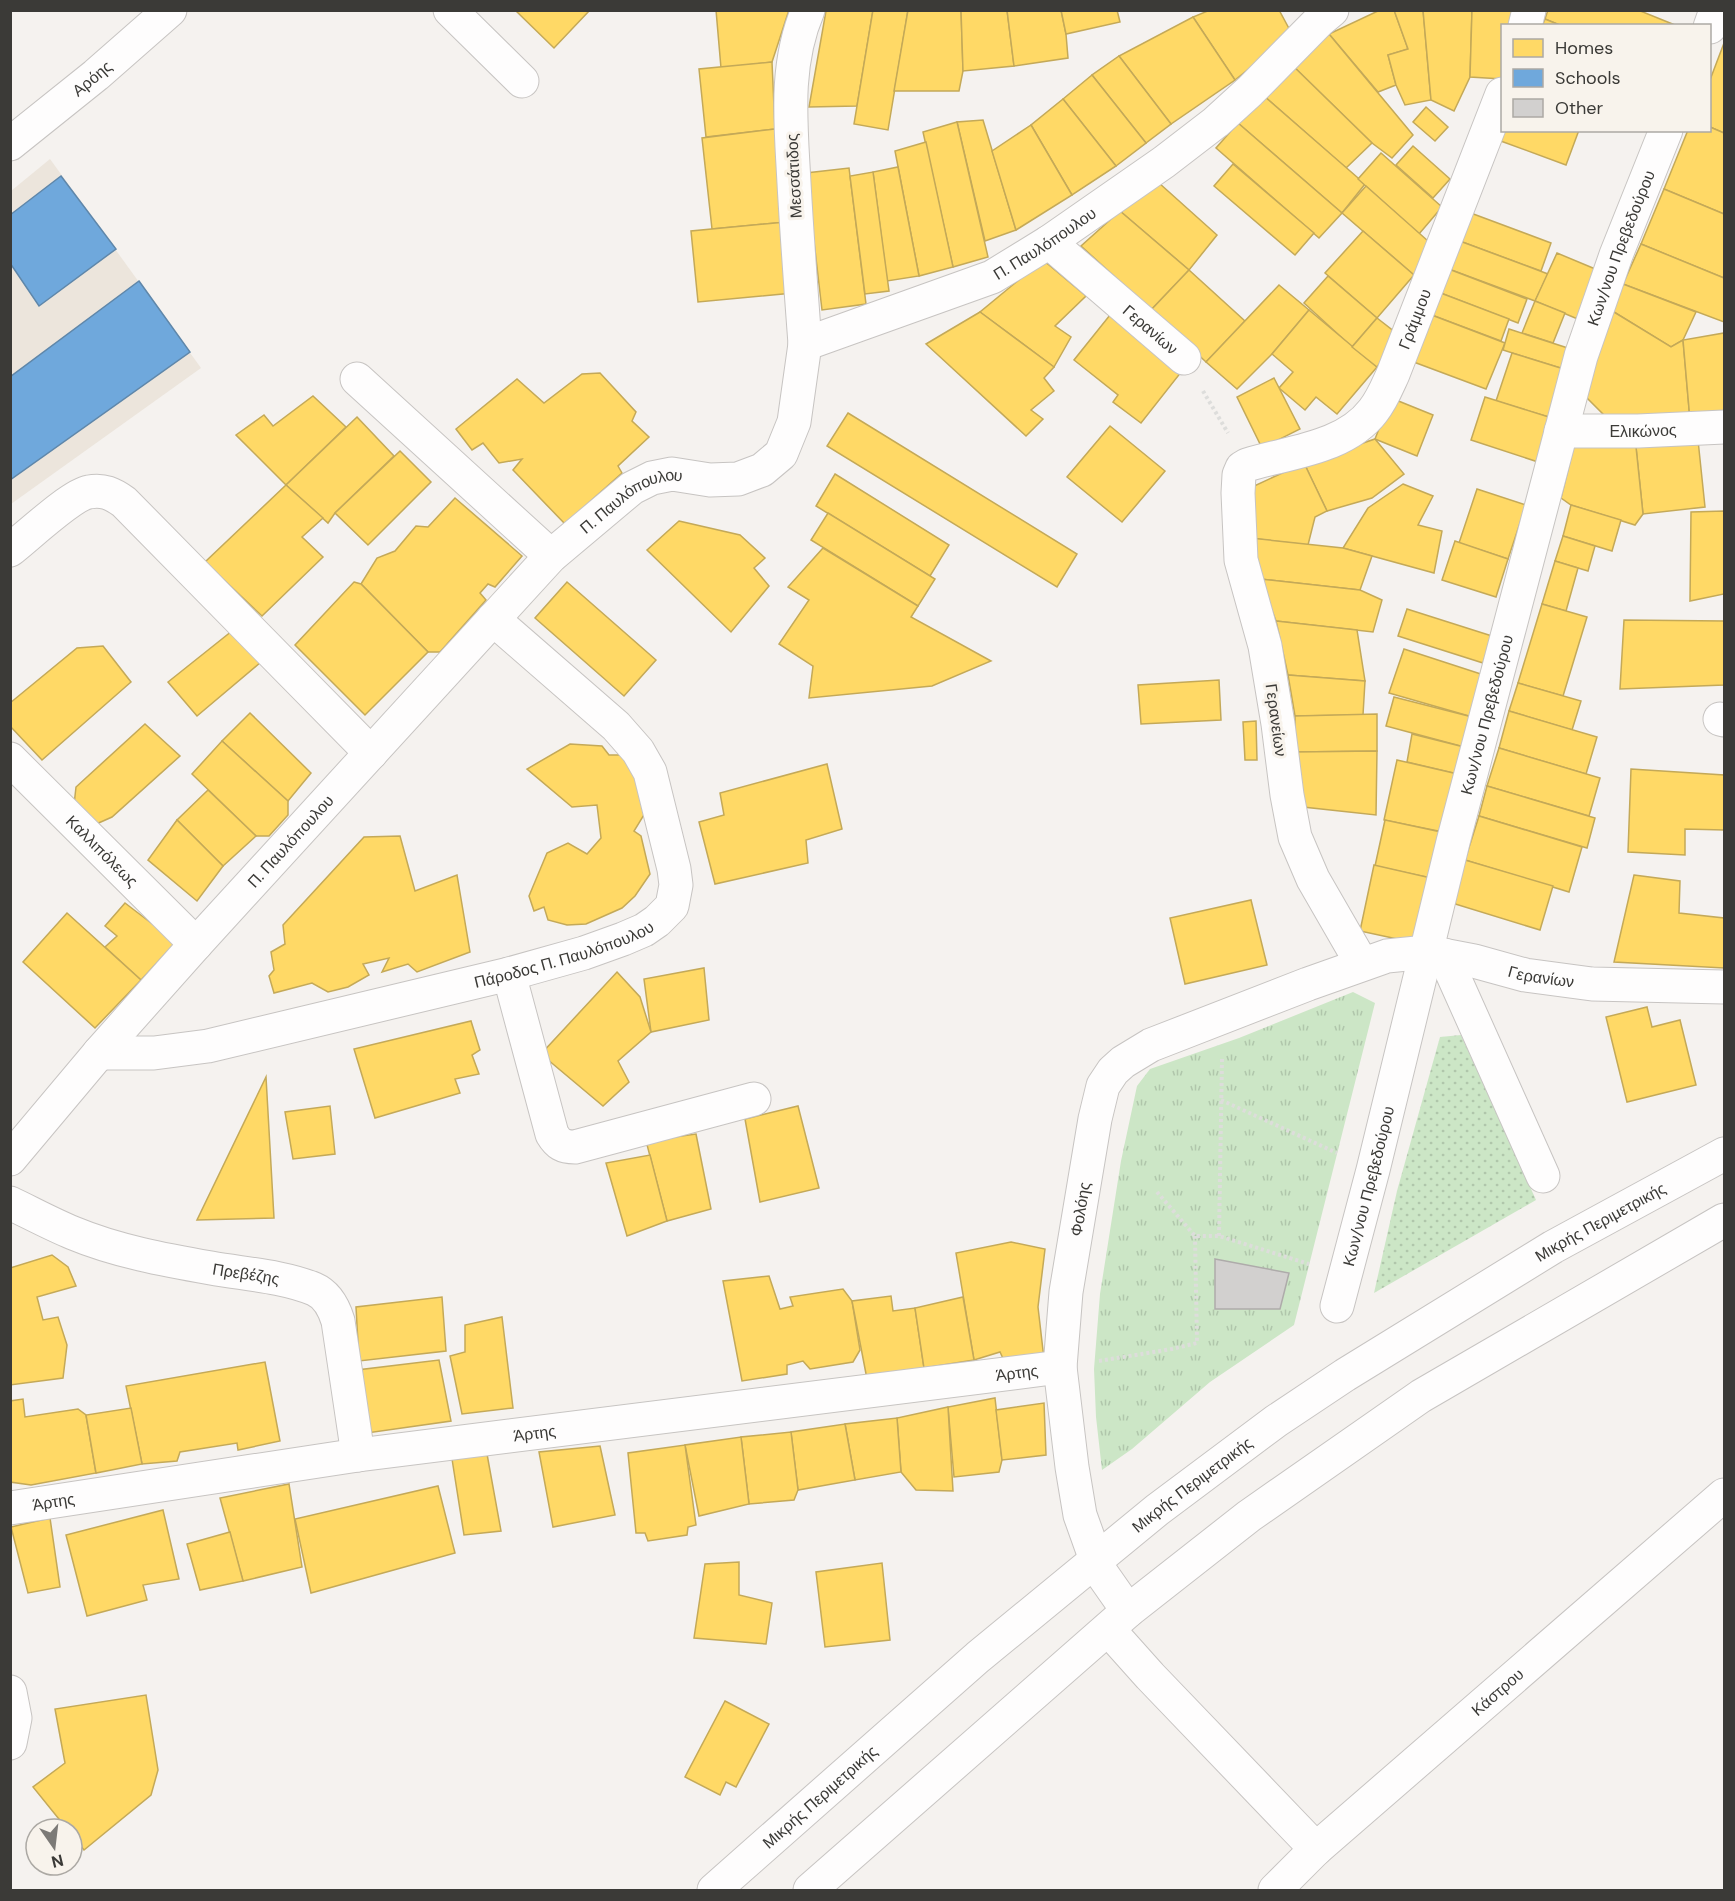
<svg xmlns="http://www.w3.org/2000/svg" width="1735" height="1901" font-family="'DM Sans',sans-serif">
<defs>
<pattern id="grass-dots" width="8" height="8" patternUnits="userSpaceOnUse" patternTransform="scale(1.5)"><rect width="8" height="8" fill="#cce6c6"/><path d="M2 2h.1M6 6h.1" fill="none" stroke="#b0c6ab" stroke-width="1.8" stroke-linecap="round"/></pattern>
<pattern id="park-tufts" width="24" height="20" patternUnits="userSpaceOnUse" patternTransform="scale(1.5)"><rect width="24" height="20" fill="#cce6c6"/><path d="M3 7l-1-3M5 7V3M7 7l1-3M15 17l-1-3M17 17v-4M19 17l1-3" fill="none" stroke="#b0c6ab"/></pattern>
</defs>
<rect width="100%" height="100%" fill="#f5f2ef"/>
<!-- built -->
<path fill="#ece5dc" d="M50,159L201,368L11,504V191Z"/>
<!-- grass -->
<path fill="url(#grass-dots)" d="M1461,1035L1536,1200L1374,1293L1397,1191L1440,1037Z"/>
<!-- park -->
<path fill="url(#park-tufts)" d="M1353,992L1375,1003L1294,1325L1210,1382L1132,1449L1102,1470L1096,1417L1094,1369L1100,1294L1121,1161L1137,1086L1150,1069L1239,1038Z"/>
<!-- homes -->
<g fill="#ffd966" stroke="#c4a958" stroke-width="1.5">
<path d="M515,10H590L554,48Z"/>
<path d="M716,10H789L772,62L721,68Z"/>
<path d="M873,10L857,106L809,107L826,11Z"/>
<path d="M873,10H908L888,130L854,124Z"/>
<path d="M908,10H961L963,71L959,91H894Z"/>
<path d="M961,10H1007L1014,66L963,71Z"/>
<path d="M1007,10H1061L1066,34L1068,58L1014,66Z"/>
<path d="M1061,10H1117L1120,22L1066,34Z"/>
<path d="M1210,10H1279L1292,34L1235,80L1193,17Z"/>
<path d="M1380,10H1394L1408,49L1388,55L1396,85L1378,92L1329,34Z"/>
<path d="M1394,10H1423L1431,100L1405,105L1396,85L1388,55L1408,49Z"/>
<path d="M1423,10H1472L1470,77L1454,111L1431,100Z"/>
<path d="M1472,10H1513L1511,26H1502V79L1470,77Z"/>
<path d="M1548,10H1638L1675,25L1562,26L1545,19Z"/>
<path d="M1193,17L1235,80L1171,124L1119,56Z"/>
<path d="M1545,19L1562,26H1542Z"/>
<path d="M1329,34L1413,135L1392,158L1372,143L1290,63Z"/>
<path d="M1724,43V133L1710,127V80Z"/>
<path d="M1119,56L1171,124L1146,143L1092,75Z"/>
<path d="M772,62L775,129L706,137L699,69Z"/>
<path d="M1290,63L1372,143L1346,168L1264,96Z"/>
<path d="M1092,75L1146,143L1116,166L1063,99Z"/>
<path d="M1264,96L1365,184L1342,213L1238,123Z"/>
<path d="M1063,99L1116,166L1072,195L1031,125Z"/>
<path d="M1426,107L1448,127L1435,141L1413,122Z"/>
<path d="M983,120L1016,230L985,241L957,122Z"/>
<path d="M957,122L988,257L953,267L923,132Z"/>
<path d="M1238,123L1342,213L1319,238L1216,148Z"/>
<path d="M1031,125L1072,195L1016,230L992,151Z"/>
<path d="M1710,127L1724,133V214L1664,189L1688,130H1710Z"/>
<path d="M775,129L786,222L712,229L702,138Z"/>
<path d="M1502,130H1579L1566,165L1498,140Z"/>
<path d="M926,142L953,267L919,276L895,151Z"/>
<path d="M1413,146L1450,179L1433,198L1396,165Z"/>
<path d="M1381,153L1442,207L1419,234L1358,179Z"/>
<path d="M1233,164L1314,233L1295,255L1214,186Z"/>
<path d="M898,167L919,276L887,281L873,172Z"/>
<path d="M849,168L866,304L822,310L806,173Z"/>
<path d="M873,172L889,291L865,294L850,176Z"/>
<path d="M1159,183L1217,235L1189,270L1120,211Z"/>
<path d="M1366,186L1437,249L1414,275L1342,213Z"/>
<path d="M1664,189L1724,214V278L1641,244Z"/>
<path d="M1120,211L1189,270L1151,310L1081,246Z"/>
<path d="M1468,212L1551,243L1541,271L1457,240Z"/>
<path d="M786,222L793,293L698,302L691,231Z"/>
<path d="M1363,231L1414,275L1377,318L1325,273Z"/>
<path d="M1457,240L1548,274L1535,301L1446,268Z"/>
<path d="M1641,244L1724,278V322L1623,284Z"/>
<path d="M1557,253L1600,271L1580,320L1535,301Z"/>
<path d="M1043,260L1086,296L1055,326L1071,337L1054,367L980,312Z"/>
<path d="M1446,268L1527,299L1518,323L1438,292Z"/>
<path d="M1189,270L1245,321L1206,362L1151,310Z"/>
<path d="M1328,276L1377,318L1352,347L1304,303Z"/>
<path d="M1623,284L1696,312L1683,340L1671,347L1609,309Z"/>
<path d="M1279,285L1309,310L1272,354L1237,389L1206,362Z"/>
<path d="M1438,292L1509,319L1501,341L1429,314Z"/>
<path d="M1535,301L1565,313L1553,343L1522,333Z"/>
<path d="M1609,309L1671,347L1683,340L1690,420L1610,421L1586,397Z"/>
<path d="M1309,310L1377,367L1337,414L1316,397L1305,410L1279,388L1293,372L1272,354Z"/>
<path d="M980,312L1054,367L1044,378L1054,391L1031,410L1043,419L1026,436L926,344Z"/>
<path d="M1429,314L1505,343L1486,389L1411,361Z"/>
<path d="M1110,315L1182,371L1141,423L1113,402L1118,395L1074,360Z"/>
<path d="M1377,318L1400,336L1377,367L1352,347Z"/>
<path d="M1509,329L1574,350L1567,370L1503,350Z"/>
<path d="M1724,333V411L1690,420L1683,340Z"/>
<path d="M1512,353L1567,370L1552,418L1496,401Z"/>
<path d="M600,373L636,412L632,421L649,437L618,466L622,473L565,524L513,470L522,459L499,463L483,443L472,450L456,429L517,379L544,403L582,374Z"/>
<path d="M1274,378L1300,429L1262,448L1237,397Z"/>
<path d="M313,396L346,427L286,485L236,435L264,415L273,426Z"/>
<path d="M1485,397L1552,418L1538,462L1471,440Z"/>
<path d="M1391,398L1433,415L1417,456L1375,439Z"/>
<path d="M848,413L1077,554L1057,587L827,446Z"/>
<path d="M357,417L394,456L335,513L328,523L286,485Z"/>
<path d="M1110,426L1165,471L1122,522L1067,477Z"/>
<path d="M1375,439L1404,474L1372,498L1327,511L1304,463Z"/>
<path d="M1698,440L1705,507L1643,514L1636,447Z"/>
<path d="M1575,441L1636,447L1643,514L1635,525L1571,505L1561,498Z"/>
<path d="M400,451L431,482L368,545L335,513Z"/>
<path d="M1304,463L1327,511L1315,517L1308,545L1250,538L1252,487Z"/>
<path d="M835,474L949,545L930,576L816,506Z"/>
<path d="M1403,484L1433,496L1418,525L1442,531L1434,573L1343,548L1368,508Z"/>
<path d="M286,485L323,518L302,537L323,557L262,616L205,562Z"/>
<path d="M1477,489L1526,505L1508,559L1459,543Z"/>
<path d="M455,498L522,556L495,587L488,584L480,593L486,600L440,652H428L361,584L377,558L395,551L416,526L428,527Z"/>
<path d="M1571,505L1621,520L1612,551L1563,536Z"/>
<path d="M1724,511V594L1690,601L1691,512Z"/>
<path d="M828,513L935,579L918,606L811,540Z"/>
<path d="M679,521L740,535L765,558L754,568L769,586L731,632L647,550Z"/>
<path d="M1563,536L1595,546L1588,571L1555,561Z"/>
<path d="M1250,538L1343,548L1372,556L1360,590L1260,579Z"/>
<path d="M1455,541L1508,559L1496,597L1442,580Z"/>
<path d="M823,548L918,606L911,617L991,661L932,686L809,698L813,666L779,644L809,600L788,587Z"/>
<path d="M1555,561L1578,568L1566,611L1542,604Z"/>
<path d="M1260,579L1360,590L1382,600L1373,632L1276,621Z"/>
<path d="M354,582L361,584L428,652L365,715L295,645Z"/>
<path d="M567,582L656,660L624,696L535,618Z"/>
<path d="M1542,604L1587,617L1563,696L1518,683Z"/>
<path d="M1407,609L1492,636L1483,663L1398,636Z"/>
<path d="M1624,620L1724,621V685L1620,689Z"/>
<path d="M1276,621L1357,630L1365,681L1288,675Z"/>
<path d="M232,631L261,662L197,716L168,682Z"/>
<path d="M103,646L131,682L42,760L10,726V703L77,648Z"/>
<path d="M1404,649L1487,676L1476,718L1389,693Z"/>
<path d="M1288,675L1365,681L1363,715L1295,716Z"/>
<path d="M1219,680L1221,720L1141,724L1138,685Z"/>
<path d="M1518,683L1581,701L1572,730L1509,711Z"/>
<path d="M1394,697L1476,718L1468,748L1386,726Z"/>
<path d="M1509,711L1597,737L1586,774L1499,748Z"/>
<path d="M250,713L311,773L288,801L222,741Z"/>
<path d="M1377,714V751L1295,752V716Z"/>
<path d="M1256,721L1257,760H1245L1243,722Z"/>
<path d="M145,724L180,756L112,817L94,825L74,805L76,787Z"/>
<path d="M1412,734L1468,748L1462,775L1407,762Z"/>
<path d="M222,741L288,801V815L269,836H256L192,774Z"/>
<path d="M570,744L602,746L609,755H622L635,777L647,810L634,831L641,836L650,874L635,896L622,908L586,924L567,925L548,920L544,907L534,911L529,896L547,853L568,843L587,854L601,838L597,805L572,807L527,769Z"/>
<path d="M1499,748L1600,778L1589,816L1487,786Z"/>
<path d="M1377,751L1376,815L1303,807L1295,752Z"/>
<path d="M1397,760L1462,775L1448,833L1384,820Z"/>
<path d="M827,764L842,829L806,840L808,863L715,884L699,822L724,815L720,793Z"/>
<path d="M1631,769L1724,775V830L1685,829V855L1628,852Z"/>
<path d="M1487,786L1595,818L1587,848L1479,816Z"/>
<path d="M208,790L256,836L223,866L177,820Z"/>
<path d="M1479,816L1582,847L1569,892L1465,860Z"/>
<path d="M177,820L223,866L197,901L148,860Z"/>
<path d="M1385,820L1441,832L1431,878L1375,866Z"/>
<path d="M400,836L415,891L457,875L470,952L417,972L408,964L382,972L389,958L363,964L369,975L348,987L328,992L312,983L274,993L269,976L274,970L271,952L285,944L283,925L364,837Z"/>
<path d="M1465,860L1553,886L1540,930L1452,903Z"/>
<path d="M1374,865L1431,878L1416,943L1360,931Z"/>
<path d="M1634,875L1680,881L1679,913L1724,918V968L1614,962Z"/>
<path d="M1251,900L1267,965L1185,984L1170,918Z"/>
<path d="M125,903L176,942L141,980L105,947L117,936L105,926Z"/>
<path d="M67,913L141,980L95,1028L23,962Z"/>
<path d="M704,968L709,1020L651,1032L644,979Z"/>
<path d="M617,972L640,997L651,1032L618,1061L629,1082L603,1106L541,1054Z"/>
<path d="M1647,1007L1652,1027L1680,1020L1696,1085L1627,1102L1606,1017Z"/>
<path d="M471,1021L480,1050L472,1055L479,1074L455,1079L460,1093L375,1118L354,1049Z"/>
<path d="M266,1077L274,1218L197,1220Z"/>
<path d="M330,1106L335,1154L293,1159L285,1112Z"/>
<path d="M798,1106L819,1188L760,1202L745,1119Z"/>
<path d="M696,1134L711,1209L667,1221L646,1141Z"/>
<path d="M650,1155L667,1221L627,1236L606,1163Z"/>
<path d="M1011,1242L1045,1249L1038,1307L1044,1359L1006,1365L1000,1352L974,1360L956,1253Z"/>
<path d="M52,1255L68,1267L76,1286L37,1297L43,1320L58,1317L67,1345L63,1378L10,1385V1268Z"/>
<path d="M769,1276L780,1309L793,1306L790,1297L843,1289L852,1301L860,1350L853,1362L810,1369L803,1361L787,1365V1374L742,1381L723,1281Z"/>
<path d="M891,1296L893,1311L915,1308L924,1368L867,1379L852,1301Z"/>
<path d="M442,1297L446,1351L359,1361L356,1307Z"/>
<path d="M963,1297L974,1360L924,1368L915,1308Z"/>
<path d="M502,1317L513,1408L462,1414L450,1356L465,1352V1325Z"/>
<path d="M439,1360L451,1421L367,1433L357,1370Z"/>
<path d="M265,1362L280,1441L238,1450L237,1443L180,1452L177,1461L142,1464L126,1386Z"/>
<path d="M995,1398L1002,1460L999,1472L954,1477L948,1407Z"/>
<path d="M23,1399L25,1417L78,1409L86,1415L96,1473L31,1485L10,1482V1401Z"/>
<path d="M1044,1403L1046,1455L1002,1460L996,1410Z"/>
<path d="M948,1407L953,1491L916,1490L901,1472L897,1418Z"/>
<path d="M131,1408L142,1464L96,1473L86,1415Z"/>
<path d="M897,1418L901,1472L855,1480L845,1424Z"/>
<path d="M845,1424L855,1480L798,1490L791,1432Z"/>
<path d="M791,1432L798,1490L794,1500L749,1504L741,1437Z"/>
<path d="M741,1437L749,1504L699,1516L685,1445Z"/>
<path d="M685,1445L696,1525L688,1527L687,1535L648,1541L645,1533H636L628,1453Z"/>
<path d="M600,1446L615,1515L553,1527L539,1452Z"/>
<path d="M487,1454L501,1531L464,1535L452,1459Z"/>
<path d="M289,1484L302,1567L243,1581L220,1498Z"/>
<path d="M438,1486L455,1553L311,1593L295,1519Z"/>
<path d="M163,1510L179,1579L143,1585L147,1600L87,1616L66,1535Z"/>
<path d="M50,1518L60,1587L28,1593L11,1527Z"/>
<path d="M230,1532L243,1581L200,1590L187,1544Z"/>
<path d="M739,1562V1595L772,1603L766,1644L694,1638L705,1564Z"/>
<path d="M882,1563L890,1640L825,1647L816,1572Z"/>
<path d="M146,1695L158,1770L151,1795L84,1850L72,1835V1829H67L33,1787L65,1763L55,1709Z"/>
<path d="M725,1701L769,1724L736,1787L726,1782L720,1795L685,1777Z"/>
</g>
<!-- schools -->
<g fill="#6fa8dc" stroke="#5f87aa" stroke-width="1.5">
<path d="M61,176L116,249L39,306L10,263V215Z"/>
<path d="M139,281L190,352L10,480V377Z"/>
</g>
<!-- building -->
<path fill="#d2d0cf" stroke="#aeabaa" stroke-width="1.5" d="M1215,1259L1289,1273L1280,1309H1215Z"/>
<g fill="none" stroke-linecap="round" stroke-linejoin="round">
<defs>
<g id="minor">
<path d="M450,10L522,81"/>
<path d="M1525,26L1529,10"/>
<path d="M1710,27L1716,10"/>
<path id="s1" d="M10,144L96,75L170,10"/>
<path id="s2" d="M1049,242L1184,358"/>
<path d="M805,344C801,290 797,237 794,183C791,124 784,66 808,10"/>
<path d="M357,379L551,556"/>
<path id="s3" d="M1561,431H1638L1724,427"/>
<path d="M10,550C27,537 71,495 89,492C103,489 113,494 124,502L371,753"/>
<path d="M1720,719L1724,720"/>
<path id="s4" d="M10,759L196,944"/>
<path d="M1444,955L1543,1176"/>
<path id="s5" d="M1362,964L1313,879L1295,837L1287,795L1278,724L1265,646L1241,560L1238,493L1239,475L1242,468L1247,465C1289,452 1345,448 1373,411C1382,400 1387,387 1393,374L1502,94"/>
<path d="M509,974L552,1134C558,1144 563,1147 575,1147L754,1099"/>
<path id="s6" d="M99,1053H154L208,1046L509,974L584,953L623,939L644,930L657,921L672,906L676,885L674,869L650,772L638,751L616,726L493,619"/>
<path id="s7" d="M10,1159L99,1053L196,944L551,556L632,488L652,478L672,474L710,480L738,479L762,470L781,454L794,422L805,344L992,277L1049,242L1164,162L1216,122L1250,91L1320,20L1332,10"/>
<path id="s8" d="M10,1203C31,1213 51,1224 73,1233C116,1251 165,1260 211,1268C244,1274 282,1276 314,1289C328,1295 334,1308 338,1321L358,1455"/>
<path id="s9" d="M1337,1306L1373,1170L1453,842L1581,356L1616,255L1666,130"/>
<path id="s10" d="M10,1508L358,1455L1060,1367"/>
<path id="s11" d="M1128,1611L1100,1571L1080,1515L1072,1467L1060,1367L1066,1292L1095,1119L1103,1086L1113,1071L1123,1062L1151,1045L1308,984L1387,956L1427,952L1474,961L1525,975L1592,984L1724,987"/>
<path d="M1108,1629L1150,1676L1316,1849"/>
<path d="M10,1692L15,1718L10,1743"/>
<path id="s12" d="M1275,1890L1316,1849L1724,1495"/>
</g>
<g id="major">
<path id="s13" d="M714,1890L978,1657L1157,1510L1276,1421L1345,1375L1553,1247L1724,1154"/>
<path d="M810,1890L1128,1611L1249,1516L1421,1396L1724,1220"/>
</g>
</defs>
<!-- minor casing -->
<use href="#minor" stroke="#c7c4c2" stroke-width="35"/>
<!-- major casing -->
<use href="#major" stroke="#c7c4c2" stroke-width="35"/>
<!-- path -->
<g stroke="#dddddb" stroke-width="4" stroke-dasharray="3 3" stroke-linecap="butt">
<path d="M1203,391L1228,433"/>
<path d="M1221,1100L1337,1153"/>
<path d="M1157,1192L1195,1236H1219L1309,1264"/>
<path d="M1219,1236L1222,1059"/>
<path d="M1099,1361L1172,1349L1197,1343L1195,1236"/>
</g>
<!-- minor -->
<use href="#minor" stroke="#fefdfd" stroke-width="33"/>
<!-- major -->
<use href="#major" stroke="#fefdfd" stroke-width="33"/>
</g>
<g text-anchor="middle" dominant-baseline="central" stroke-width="6" stroke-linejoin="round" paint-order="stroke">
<!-- street labels -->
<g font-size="16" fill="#3b3a37" stroke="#f8f3ec">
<text stroke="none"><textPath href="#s1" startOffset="105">Αρόης</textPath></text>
<text transform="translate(794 176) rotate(-93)">Μεσσάτιδος</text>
<text stroke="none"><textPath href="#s7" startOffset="1450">Π. Παυλόπουλου</textPath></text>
<text stroke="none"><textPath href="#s9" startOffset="1096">Κων/νου Πρεβεδούρου</textPath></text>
<text stroke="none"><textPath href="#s5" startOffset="766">Γράμμου</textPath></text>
<text stroke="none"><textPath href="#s2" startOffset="134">Γερανίων</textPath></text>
<text stroke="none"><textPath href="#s3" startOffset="82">Ελικώνος</textPath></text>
<text stroke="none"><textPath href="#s7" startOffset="910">Π. Παυλόπουλου</textPath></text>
<text stroke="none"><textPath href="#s9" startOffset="610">Κων/νου Πρεβεδούρου</textPath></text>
<text transform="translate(1276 720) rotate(82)">Γερανείων</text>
<text stroke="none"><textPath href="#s7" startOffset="424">Π. Παυλόπουλου</textPath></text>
<text stroke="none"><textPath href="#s4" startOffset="130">Καλλιπόλεως</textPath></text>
<text stroke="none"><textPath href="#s6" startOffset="477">Πάροδος Π. Παυλόπουλου</textPath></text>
<text stroke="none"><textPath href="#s11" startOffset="1016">Γερανίων</textPath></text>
<text stroke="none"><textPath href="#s9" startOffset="124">Κων/νου Πρεβεδούρου</textPath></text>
<text stroke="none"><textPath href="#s11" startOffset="417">Φολόης</textPath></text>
<text stroke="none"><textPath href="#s13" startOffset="1113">Μικρής Περιμετρικής</textPath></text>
<text stroke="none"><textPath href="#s8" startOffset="248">Πρεβέζης</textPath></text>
<text stroke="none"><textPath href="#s10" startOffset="1016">Άρτης</textPath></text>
<text stroke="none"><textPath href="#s10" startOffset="530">Άρτης</textPath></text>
<text stroke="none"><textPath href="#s13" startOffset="627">Μικρής Περιμετρικής</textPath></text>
<text stroke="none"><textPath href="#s10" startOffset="44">Άρτης</textPath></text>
<text stroke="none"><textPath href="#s12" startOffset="298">Κάστρου</textPath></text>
<text stroke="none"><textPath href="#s13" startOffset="141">Μικρής Περιμετρικής</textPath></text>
</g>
</g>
<!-- border -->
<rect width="1735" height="1901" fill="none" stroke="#3b3a37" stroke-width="24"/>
<!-- legend -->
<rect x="1501" y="24" width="210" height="108" fill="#f8f3ec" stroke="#aca9a4" stroke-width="1.5"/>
<rect x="1513" y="39" width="30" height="18" fill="#ffd966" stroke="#aca9a4" stroke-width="1.5"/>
<text x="1555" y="54" font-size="18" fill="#3b3a37">Homes</text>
<rect x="1513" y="69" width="30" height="18" fill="#6fa8dc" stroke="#aca9a4" stroke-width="1.5"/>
<text x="1555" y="84" font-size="18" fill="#3b3a37">Schools</text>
<rect x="1513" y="99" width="30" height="18" fill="#d2d0cf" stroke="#aca9a4" stroke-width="1.5"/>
<text x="1555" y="114" font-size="18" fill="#3b3a37">Other</text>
<!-- north arrow -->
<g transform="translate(54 1847) rotate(166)"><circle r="28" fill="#f8f3ec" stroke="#aca9a4" stroke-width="1.5"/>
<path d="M0-4.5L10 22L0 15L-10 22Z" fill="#7c7a77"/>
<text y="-9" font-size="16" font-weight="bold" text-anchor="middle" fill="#3b3a37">N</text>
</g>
</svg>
